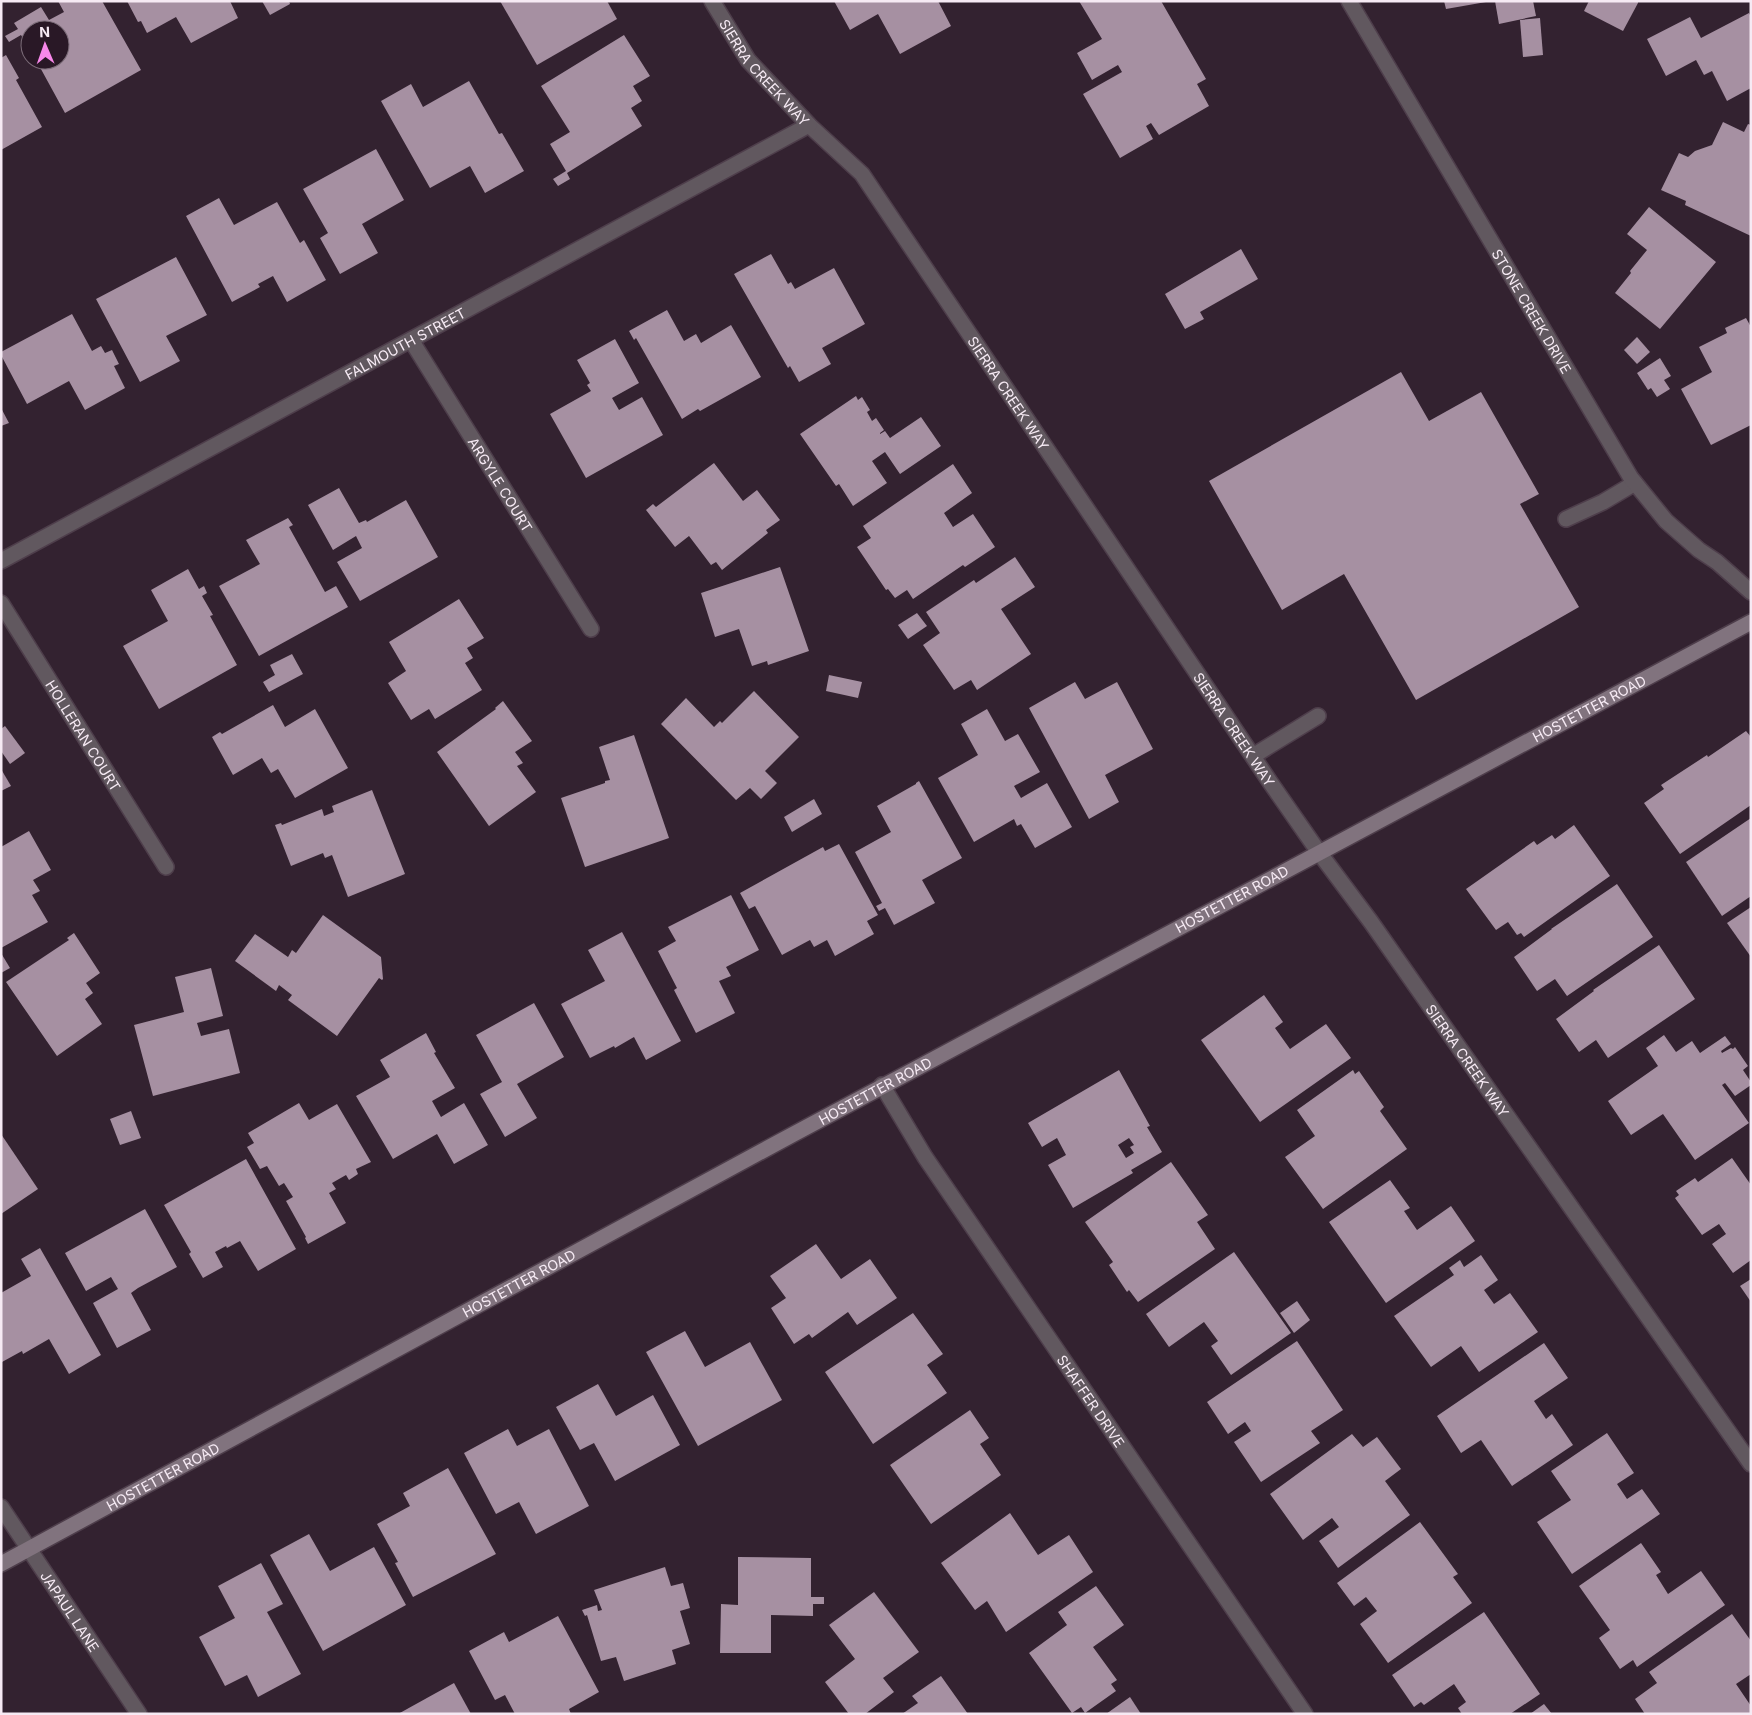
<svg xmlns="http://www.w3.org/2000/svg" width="1752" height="1715" font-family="Inter,sans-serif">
<rect width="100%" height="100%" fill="#332230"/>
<!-- building -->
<g fill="#a690a2" fill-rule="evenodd">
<path d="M58,1H102L141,70L65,113L36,60H60V30H30V50L21,35L9,42L5,36L18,29L14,23L41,7L49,20L64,12Z"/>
<path d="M127,1H230L238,18L191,43L176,17L147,33L141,21L138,22Z"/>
<path d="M262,1H289L290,4L270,15Z"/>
<path d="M500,1H607L617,19L537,65Z"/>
<path d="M834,1H938L951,26L900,54L878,14L850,30Z"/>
<path d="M1079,1H1161L1206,79L1197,84L1209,106L1159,135L1151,123L1146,126L1153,139L1120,158L1083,94L1122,72L1118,65L1092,80L1077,53L1102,39Z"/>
<path d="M1444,1H1486V2L1446,9Z"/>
<path d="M1495,1H1533L1536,16L1499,24Z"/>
<path d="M1589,1H1638V3L1623,31L1584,11Z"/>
<path d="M1749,13L1751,17V88L1727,101L1712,71L1704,75L1696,60L1666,76L1647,39L1690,17L1701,38Z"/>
<path d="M1540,18L1543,55L1523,57L1520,20Z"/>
<path d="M624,35L650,76L633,86L642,101L631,108L642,126L567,173L570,179L558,186L553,179L566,171L550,144L570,132L541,86Z"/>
<path d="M6,55L19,78L16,80L42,127L1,150V58Z"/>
<path d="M469,81L499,134L502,133L524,171L485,193L470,166L430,188L381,101L411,84L423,107Z"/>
<path d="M1723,122L1744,132L1748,124L1751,125V236L1685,205L1686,201L1661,190L1679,153L1688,157L1695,151L1712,145Z"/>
<path d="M376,149L404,200L362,224L378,253L340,274L320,238L328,233L303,189Z"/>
<path d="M219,198L234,225L277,202L300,243L304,240L326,280L287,302L273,276L258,284L260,287L232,302L186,216Z"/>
<path d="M1649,207L1716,262L1660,329L1615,293L1631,273L1630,271L1647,250L1627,234Z"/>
<path d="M1241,249L1258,279L1200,312L1204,319L1185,329L1165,294Z"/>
<path d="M771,254L788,284L791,282L795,289L834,268L865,324L822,348L831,364L799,382L790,366L788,368L734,274Z"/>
<path d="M176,257L207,315L166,336L180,361L140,382L96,299Z"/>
<path d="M667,310L684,341L696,334L701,343L731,325L761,377L700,411L698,409L682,419L636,338L634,340L629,331Z"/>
<path d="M72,314L92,351L101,346L105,353L112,350L119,364L114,366L125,388L85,410L69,381L27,404L1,355V352Z"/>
<path d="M1746,318L1751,327V425L1711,445L1681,389L1712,372L1699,347L1727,333L1725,328Z"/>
<path d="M1637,337L1650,352L1637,364L1624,350Z"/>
<path d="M615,339L639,383L612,398L619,410L642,397L663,435L586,478L550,414L591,391L587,385L590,383L577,360Z"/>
<path d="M1660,358L1671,376L1664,380L1670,389L1657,397L1651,388L1648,390L1637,373Z"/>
<path d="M1401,372L1429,421L1481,392L1539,494L1520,504L1579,607L1416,700L1344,574L1282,610L1209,481Z"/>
<path d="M856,396L858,400L862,397L870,410L867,412L872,421L876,418L884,430L880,433V434L885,431L890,438L921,417L941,446L900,474L885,452L872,461L887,483L853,506L839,484L836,486L800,434Z"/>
<path d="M1,408L9,423L1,426Z"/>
<path d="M714,463L743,501L757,490L780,520L766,530L768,533L722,570L716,562L711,565L689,536L675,547L646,510L653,504L656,507Z"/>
<path d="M953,464L972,493L944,513L953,527L973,514L995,547L965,567L963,565L913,599L907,590L895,598L888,589L886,590L857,547L871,538L863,526Z"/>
<path d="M339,488L359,523L366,520L367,522L406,500L438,557L360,601L337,562L362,548L356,536L333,550L308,505Z"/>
<path d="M288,518L293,525L289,527L325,592L336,586L348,607L259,656L219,586L260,564L246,540Z"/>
<path d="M1015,557L1035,587L1001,609L1031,654L977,690L971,680L954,690L923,645L940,633L926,612L974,580L976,583Z"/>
<path d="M780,567L809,651L768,665L767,661L752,666L739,629L715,637L701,593Z"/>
<path d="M188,569L199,589L204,586L207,593L202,596L213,615L210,616L237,665L159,709L123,646L168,621L151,590Z"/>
<path d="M459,599L484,638L467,648L473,658L465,663L482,690L435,719L429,709L411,720L388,683L406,671L389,642Z"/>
<path d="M917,613L927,626L908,639L898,625Z"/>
<path d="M292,654L303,674L269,692L263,682L275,675L270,665Z"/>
<path d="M829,675L862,682L858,698L826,691Z"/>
<path d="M1075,682L1085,699L1117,682L1153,749L1105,775L1119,802L1089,819L1029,708Z"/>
<path d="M754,691L799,737L765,771L777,783L761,799L750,788L736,800L661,724L686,698L714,727L720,721L722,723Z"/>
<path d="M503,701L532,741L515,752L523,763L517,766L536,792L489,826L437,752L496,709L495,708Z"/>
<path d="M273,705L285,727L315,709L348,768L295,798L278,769L271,773L262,758L233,775L212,737L220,732L222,734Z"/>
<path d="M987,709L1005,741L1018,734L1040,772L1014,786L1021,798L1047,783L1072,827L1035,848L1021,824L1017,826L1014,819L974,842L938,778L978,755L961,724Z"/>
<path d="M5,726L25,753L10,764L1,751V729Z"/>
<path d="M1746,731L1751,737V805L1680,854L1644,803L1664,789L1661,785L1707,755L1708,757Z"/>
<path d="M634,735L669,838L585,867L561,798L605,783V781L610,780L599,747Z"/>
<path d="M1,769L11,786L1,791Z"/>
<path d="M919,781L962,858L922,880L935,903L894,925L885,908L879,911L876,906L882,903L855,852L891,832L877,806L916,784V783Z"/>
<path d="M372,790L405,874L348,897L332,855L325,858L323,853L291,866L275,825L281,823L282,825L322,809L324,816L334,812L332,806Z"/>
<path d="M814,799L822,814L792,832L784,817Z"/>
<path d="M1751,818V896L1722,916L1686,862Z"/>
<path d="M1574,825L1610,876L1524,937L1521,933L1517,935L1508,922L1496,930L1466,889L1534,841L1537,845L1552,835L1555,839Z"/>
<path d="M29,831L51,870L33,880L40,891L32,895L48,922L1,948V847Z"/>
<path d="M839,844L878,915L867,921L874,934L835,956L827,940L814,947L810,940L782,955L755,906L749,909L740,893L823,847L825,851Z"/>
<path d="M1617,884L1653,937L1567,996L1555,979L1537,991L1514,957L1552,929H1551Z"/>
<path d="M731,895L759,950L726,967L731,976L719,981L735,1013L696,1033L674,990L677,988L658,951L676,941L668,927Z"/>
<path d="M1751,907V957L1727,923Z"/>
<path d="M323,915L381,957L383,979L382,980L379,978L337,1036L288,1000L292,995L279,985L276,991L235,961L255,934L288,957L292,950L296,953Z"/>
<path d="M622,932L681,1041L646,1060L634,1037L615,1048L614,1046L590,1058L561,1004L605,981L588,950Z"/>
<path d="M74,933L100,973L86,983L93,993L85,999L102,1024L57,1056L6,982L69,940L67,938Z"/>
<path d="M1659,945L1695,999L1608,1058L1596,1040L1579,1052L1556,1019L1594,991L1593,990Z"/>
<path d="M1,953L10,968L1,973Z"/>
<path d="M211,968L223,1016L197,1023L201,1036L229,1029L240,1073L153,1096L134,1025L184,1012L175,977Z"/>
<path d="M1264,995L1283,1022L1275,1028L1290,1049L1326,1024L1351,1058L1260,1122L1201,1040Z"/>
<path d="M534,1003L564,1057L517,1084L537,1118L505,1137L480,1094L502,1082L476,1035Z"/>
<path d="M426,1033L436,1052L434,1053L455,1088L432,1101L441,1117L464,1103L488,1145L454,1164L437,1134L393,1159L356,1096L390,1077L380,1060Z"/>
<path d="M1664,1035L1676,1052L1692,1041L1700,1053L1725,1036L1731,1044L1721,1051L1722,1053L1731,1048L1733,1049L1735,1047L1748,1066L1743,1070L1751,1082V1085L1735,1096L1725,1083L1722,1085L1749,1123L1695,1160L1663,1114L1631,1135L1608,1101L1658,1066L1646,1048Z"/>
<path d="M1119,1070L1150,1126L1147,1127L1162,1152L1131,1170L1133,1173L1073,1208L1048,1165L1066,1155L1057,1138L1042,1147L1028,1123ZM1129,1138L1134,1145L1130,1147L1134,1153L1126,1158L1118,1145Z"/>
<path d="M1353,1070L1355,1074L1359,1071L1384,1107L1380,1111L1407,1149L1323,1209L1285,1157L1315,1136L1297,1110Z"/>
<path d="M299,1103L309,1120L337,1104L371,1162L356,1169L358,1174L349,1180L346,1175L332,1183L336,1189L329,1193L346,1223L308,1244L305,1238L306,1237L286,1201L293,1197L284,1183L279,1186L267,1166L260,1169L247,1147L254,1143L248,1133Z"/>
<path d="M131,1111L141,1138L120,1145L110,1119Z"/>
<path d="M1,1134L38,1189L1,1214Z"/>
<path d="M1732,1158L1751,1185V1260L1733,1273L1712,1244L1726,1234L1719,1224L1702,1235L1675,1198L1679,1195L1676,1191L1695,1178L1698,1182Z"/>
<path d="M246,1159L296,1249L258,1271L240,1241L227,1248L226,1246L215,1252L223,1267L203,1278L189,1254L191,1252L164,1205Z"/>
<path d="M1171,1162L1208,1215L1197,1222L1215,1249L1138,1302L1129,1290L1127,1292L1109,1265L1113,1262L1085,1222Z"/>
<path d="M1390,1180L1410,1208L1404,1211L1417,1230L1451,1206L1475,1241L1386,1303L1329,1222Z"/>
<path d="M145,1209L177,1267L138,1288L131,1293L151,1330L117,1348L93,1303L118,1289L111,1277L86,1291L65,1253Z"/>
<path d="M816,1244L841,1279L870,1259L897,1298L857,1325L848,1312L812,1338L809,1334L794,1344L771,1308L786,1298L770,1276Z"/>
<path d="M40,1248L101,1355L69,1374L49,1339L23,1354L22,1351L2,1362L1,1360V1293L31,1276L21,1259Z"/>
<path d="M1234,1252L1291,1333L1231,1375L1211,1346L1218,1341L1204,1322L1169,1347L1146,1314Z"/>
<path d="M1481,1255L1498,1280L1484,1290L1494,1304L1510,1293L1538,1332L1479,1372L1461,1346L1431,1367L1394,1316L1454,1275L1449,1268L1460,1260L1464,1267Z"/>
<path d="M1751,1279V1302L1740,1286Z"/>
<path d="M1297,1301L1310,1320L1294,1333L1280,1313Z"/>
<path d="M913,1313L943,1354L927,1365L947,1393L873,1444L825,1372Z"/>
<path d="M685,1331L705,1367L750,1342L782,1400L698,1446L646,1352Z"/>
<path d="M1297,1341L1343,1410L1311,1431L1320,1443L1261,1482L1234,1442L1251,1431L1245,1422L1228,1434L1207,1402Z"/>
<path d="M1544,1343L1568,1378L1534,1401L1546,1419L1552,1414L1573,1445L1512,1486L1481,1440L1461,1453L1437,1416Z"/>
<path d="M598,1384L616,1416L653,1395L680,1445L615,1481L594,1443L580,1450L556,1407Z"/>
<path d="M970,1410L989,1438L980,1444L1001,1475L931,1524L890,1465Z"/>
<path d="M508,1429L517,1446L549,1429L589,1506L536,1534L519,1502L496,1514L464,1453Z"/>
<path d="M1607,1433L1634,1473L1617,1484L1627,1499L1642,1489L1660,1514L1572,1574L1537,1522L1571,1500L1551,1471Z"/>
<path d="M1352,1434L1363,1447L1377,1437L1401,1469L1385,1481L1410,1515L1338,1568L1319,1541L1339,1527L1332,1518L1303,1540L1270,1494Z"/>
<path d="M448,1468L496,1554L413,1597L395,1563L398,1562L377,1524L410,1506L403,1493Z"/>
<path d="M1010,1513L1038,1555L1069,1535L1093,1572L1006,1632L987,1601L975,1610L941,1563Z"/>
<path d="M1420,1522L1458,1574L1453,1577L1472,1603L1388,1663L1360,1624L1377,1611L1366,1597L1354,1606L1337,1583Z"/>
<path d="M309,1534L330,1571L374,1547L406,1605L323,1651L270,1555Z"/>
<path d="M1641,1543L1661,1572L1656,1575L1668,1594L1701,1571L1725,1605L1637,1667L1633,1660L1620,1669L1599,1638L1610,1630L1579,1586Z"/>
<path d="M738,1557L811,1558V1597H824V1604H813V1616L771,1615V1653H720L721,1604L738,1605Z"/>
<path d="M261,1563L283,1604L267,1612L301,1674L258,1697L247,1675L225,1686L199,1637L235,1618L218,1586Z"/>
<path d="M665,1567L671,1586L683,1583L690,1608L680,1611L690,1644L672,1650L676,1664L624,1681L616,1657L601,1661L587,1615L585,1616L582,1610L597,1605L598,1611L602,1610L594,1590Z"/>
<path d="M1096,1586L1124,1625L1093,1647L1117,1680L1111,1684L1116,1691L1085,1713L1081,1707L1072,1713L1029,1653L1067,1625L1058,1612Z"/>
<path d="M874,1592L919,1652L883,1678L894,1692L865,1714H849L825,1682L855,1659L829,1625Z"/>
<path d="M1484,1612L1540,1694L1510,1714H1462L1458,1708L1466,1702L1454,1684L1424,1705L1421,1702L1414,1707L1392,1675Z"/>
<path d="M1732,1614L1751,1641V1674L1736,1684L1751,1706V1714H1645L1635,1699L1657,1683L1649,1672Z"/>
<path d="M558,1616L599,1692L569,1709L571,1714H515L505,1695L495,1700L469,1651L504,1632L509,1642Z"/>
<path d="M941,1676L968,1714H902L918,1703L912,1696Z"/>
<path d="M454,1683L471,1714H398Z"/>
<path d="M1130,1697L1141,1714H1106Z"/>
<path d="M1544,1704L1552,1714H1530Z"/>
</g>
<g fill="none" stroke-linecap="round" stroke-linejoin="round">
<defs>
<g id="service">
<path d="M1566,519L1603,502L1635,483"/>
<path d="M1253,756L1318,716"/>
</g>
<g id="minor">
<path id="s1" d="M712,1L748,60L809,125L862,174L1270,782L1318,851L1371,922L1751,1464"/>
<path id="s2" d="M1349,1L1631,478L1666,521L1699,550L1717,562L1751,592"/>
<path id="s3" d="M411,340L591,629"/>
<path id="s4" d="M1,561L809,125"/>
<path id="s5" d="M1,603L166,867"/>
<path id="s6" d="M882,1085L925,1157L1305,1714"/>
<path id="s7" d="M1,1507L139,1714"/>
</g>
<g id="secondary">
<path id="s8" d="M1,1564C583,1247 1165,932 1751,622"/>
</g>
</defs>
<!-- service casing -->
<use href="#service" stroke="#4e3e4b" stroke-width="18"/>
<!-- minor casing -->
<use href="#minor" stroke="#4e3e4b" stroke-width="18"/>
<!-- secondary casing -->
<use href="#secondary" stroke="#4e3e4b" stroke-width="18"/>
<!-- service -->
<use href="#service" stroke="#61585f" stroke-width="15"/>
<!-- minor -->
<use href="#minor" stroke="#61585f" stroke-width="15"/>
<!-- secondary -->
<use href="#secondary" stroke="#81737e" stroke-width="15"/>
</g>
<g text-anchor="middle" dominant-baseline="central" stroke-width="5" stroke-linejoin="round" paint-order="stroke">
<!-- street labels -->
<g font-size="14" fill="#f6eaf4" stroke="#291826">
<text stroke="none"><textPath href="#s1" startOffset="89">SIERRA CREEK WAY</textPath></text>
<text stroke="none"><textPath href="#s2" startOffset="360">STONE CREEK DRIVE</textPath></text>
<text stroke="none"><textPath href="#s4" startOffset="459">FALMOUTH STREET</textPath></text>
<text stroke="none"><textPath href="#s1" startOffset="494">SIERRA CREEK WAY</textPath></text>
<text stroke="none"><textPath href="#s3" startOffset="170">ARGYLE COURT</textPath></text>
<text stroke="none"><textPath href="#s8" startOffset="1804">HOSTETTER ROAD</textPath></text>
<text stroke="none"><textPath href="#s1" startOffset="899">SIERRA CREEK WAY</textPath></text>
<text stroke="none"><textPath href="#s5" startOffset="156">HOLLERAN COURT</textPath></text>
<text stroke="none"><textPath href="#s8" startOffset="1399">HOSTETTER ROAD</textPath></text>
<text stroke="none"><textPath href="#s1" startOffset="1304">SIERRA CREEK WAY</textPath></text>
<text stroke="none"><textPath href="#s8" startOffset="994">HOSTETTER ROAD</textPath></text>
<text stroke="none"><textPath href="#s8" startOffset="589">HOSTETTER ROAD</textPath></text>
<text stroke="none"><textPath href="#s6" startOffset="379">SHAFFER DRIVE</textPath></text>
<text stroke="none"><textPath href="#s8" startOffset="184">HOSTETTER ROAD</textPath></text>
<text stroke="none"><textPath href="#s7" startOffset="125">JAPAUL LANE</textPath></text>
</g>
</g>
<!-- border -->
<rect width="1752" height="1715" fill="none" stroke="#f6eaf4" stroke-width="5"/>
<!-- north arrow -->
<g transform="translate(45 45) rotate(358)"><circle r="24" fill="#291826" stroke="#7b6c78"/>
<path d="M0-4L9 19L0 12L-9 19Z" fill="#f888ea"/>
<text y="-8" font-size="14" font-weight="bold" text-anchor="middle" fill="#f6eaf4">N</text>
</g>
</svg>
